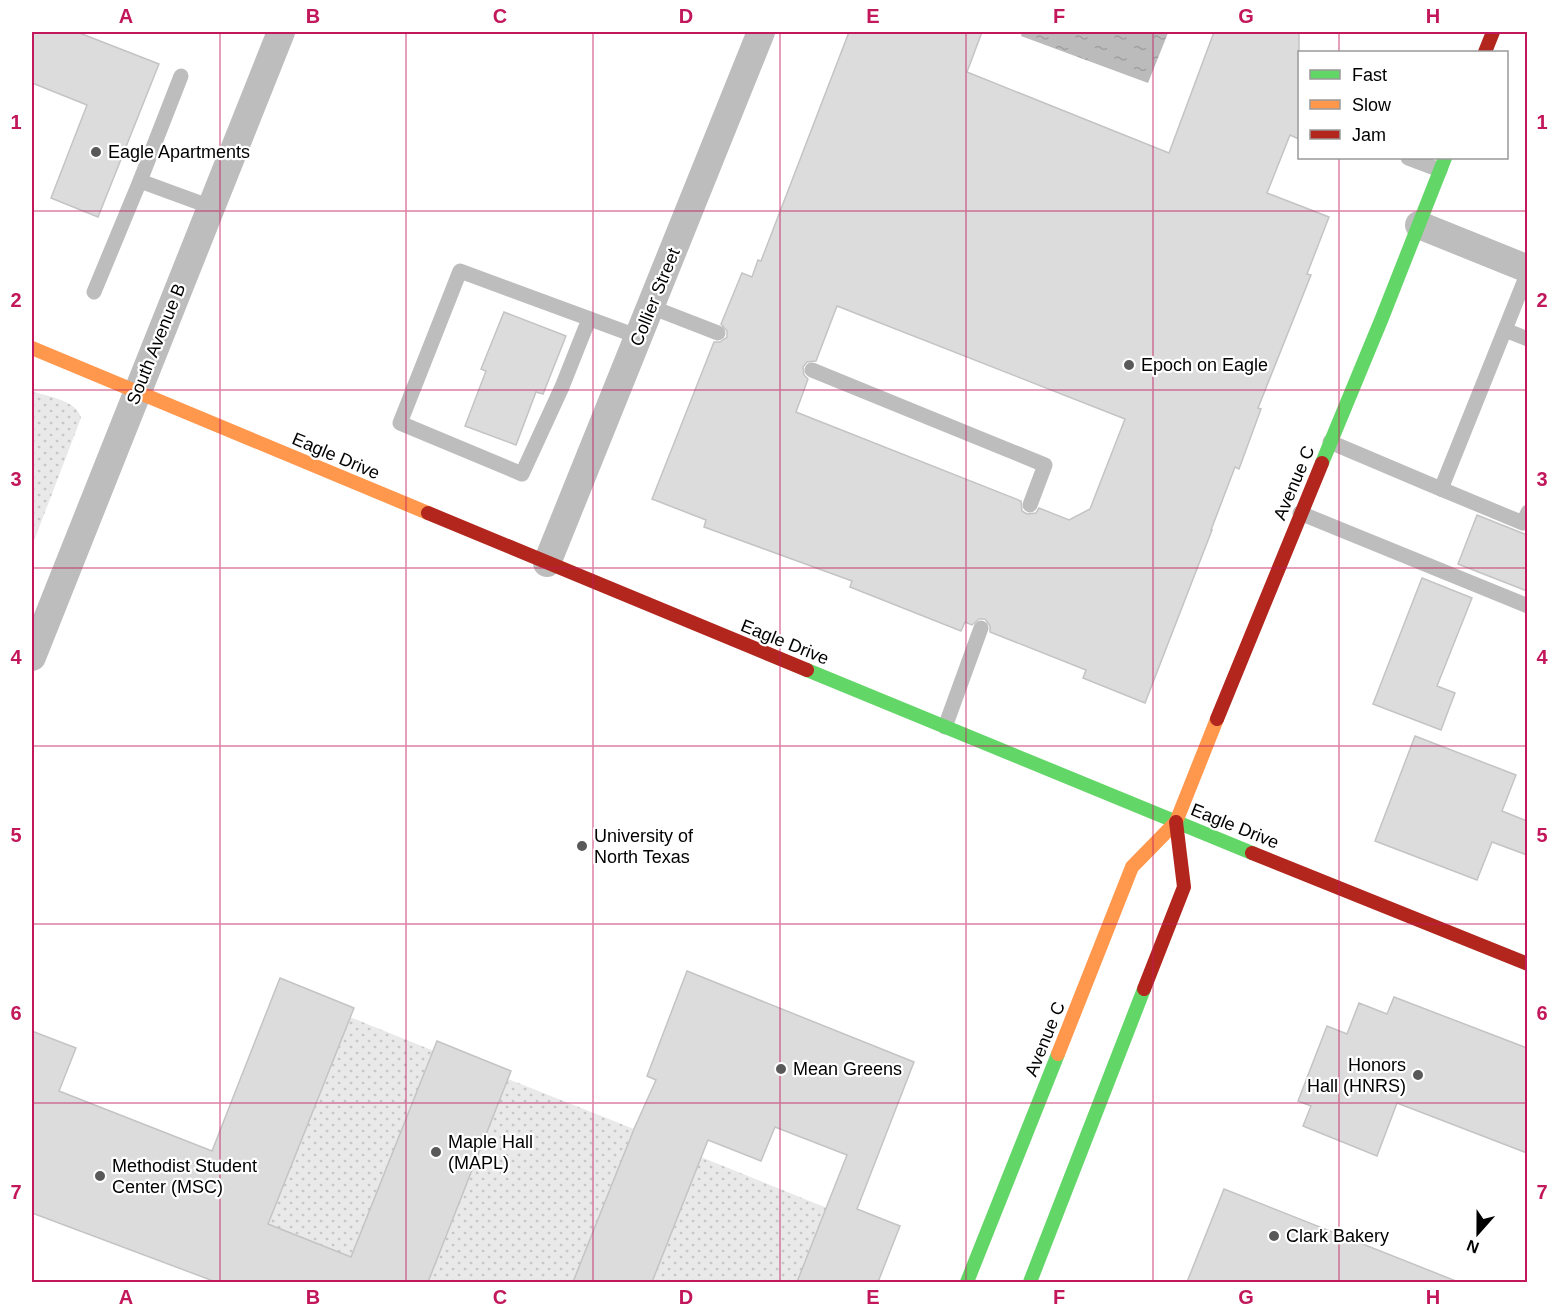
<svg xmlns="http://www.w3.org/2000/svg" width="1559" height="1314" font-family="Helvetica,sans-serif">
<defs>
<pattern id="grass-dots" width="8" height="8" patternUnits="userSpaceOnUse" patternTransform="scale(1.5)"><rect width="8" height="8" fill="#e9e9e9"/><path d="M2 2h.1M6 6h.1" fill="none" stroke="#c6c6c6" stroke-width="1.8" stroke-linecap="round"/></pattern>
<pattern id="water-ripples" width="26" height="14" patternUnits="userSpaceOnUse" patternTransform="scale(1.5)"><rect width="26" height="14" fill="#bbb"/><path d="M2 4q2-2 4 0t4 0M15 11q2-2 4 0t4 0" fill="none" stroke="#9f9f9f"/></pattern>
</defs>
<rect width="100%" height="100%" fill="#fff"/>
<!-- grass -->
<g fill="url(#grass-dots)">
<path d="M32,391C48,397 77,400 81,418L32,546Z"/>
<path d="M350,1017L434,1051L351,1257L268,1224Z"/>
<path d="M508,1079L634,1129L573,1282H428Z"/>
<path d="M701,1157L827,1208L797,1282H652Z"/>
</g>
<!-- water -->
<path fill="url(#water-ripples)" d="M1022,32H1164L1168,33L1148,83L1021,36Z"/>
<!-- building -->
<g fill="#dcdcdc" stroke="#c4c4c4" stroke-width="1.5" fill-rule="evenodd">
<path d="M32,32H77L159,64L98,217L51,198L87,105L32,83Z"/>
<path d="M849,32H982L967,72L1169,153L1214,32H1299V139L1290,135L1267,193L1329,217L1307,274L1311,275L1258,408L1261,409L1239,469L1235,467L1211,530H1212L1145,703L1083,678L1086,670L990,632V626L985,619H979L972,625L965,622L961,631L850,587L852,581L704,527L706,520L652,499L714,342H720L727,337V331L721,324L742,273L752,277L758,260L761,261ZM837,306L1125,419L1090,509L1069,520L1039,508L1036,513L1027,514L1022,511L1021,501L796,412L808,379L804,375L803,367L807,362L816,361Z"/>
<path d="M504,312L566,336L543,394L536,392L516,445L465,426L486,371L481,369Z"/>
<path d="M1477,515L1527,535V591L1458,564Z"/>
<path d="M1422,578L1472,598L1437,686L1455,693L1441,730L1373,704Z"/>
<path d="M1415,736L1516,775L1502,811L1527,821V855L1492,842L1477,880L1375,841Z"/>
<path d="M687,971L914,1062L857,1209L900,1226L878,1282H797L847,1155L775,1127L761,1161L708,1140L652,1282H573L634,1129L656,1080L647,1076Z"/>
<path d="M280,978L354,1008L268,1224L351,1257L437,1041L511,1071L428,1282H216L32,1213V1031L76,1048L59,1091L212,1151Z"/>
<path d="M1394,997L1527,1048V1153L1397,1103L1377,1156L1303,1126L1311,1106L1298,1101L1327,1026L1347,1034L1359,1003L1387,1014Z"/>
<path d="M1224,1189L1456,1281V1282H1187Z"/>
</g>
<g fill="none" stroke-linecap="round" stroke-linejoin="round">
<!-- lane -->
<g stroke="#bdbdbd" stroke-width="15">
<path d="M1408,158L1440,170"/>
<path d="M140,181L181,76"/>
<path d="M94,292L140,181L211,207"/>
<path d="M651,307L718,333"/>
<path d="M589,319L562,387L522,474L400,423L460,271L639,337"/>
<path d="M1505,330L1528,339"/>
<path d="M812,370L1045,465L1030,505"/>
<path d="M1330,442L1441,489L1528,272"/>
<path d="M1441,489L1523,523L1528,512"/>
<path d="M1300,513L1528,606"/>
<path d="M945,727L981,628"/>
</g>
<!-- street -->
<g stroke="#bdbdbd" stroke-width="28">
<path d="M1419,225L1528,269"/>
<path d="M547,563L761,32"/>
<path d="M32,657L281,32"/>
</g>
<!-- fast -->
<g stroke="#63d668" stroke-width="14">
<path d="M1322,463L1382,318L1445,158"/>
<path d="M807,670L1252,853"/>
<path d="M967,1282L1058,1054"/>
<path d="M1030,1282L1144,989"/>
</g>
<!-- slow -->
<g stroke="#ff974d" stroke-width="14">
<path d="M32,348L428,513"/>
<path d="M1058,1054L1132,867L1176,822L1217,719"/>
</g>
<!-- jam -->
<g stroke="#b3261e" stroke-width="14">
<path d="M1485,52L1493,32"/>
<path d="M428,513L807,670"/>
<path d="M1217,719L1322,463"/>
<path d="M1252,853L1528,964"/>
<path d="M1144,989L1184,887L1176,822"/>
</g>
</g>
<!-- grid -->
<path fill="none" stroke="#c2185b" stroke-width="1.5" stroke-opacity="0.55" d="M220,32V1282M406,32V1282M593,32V1282M780,32V1282M966,32V1282M1153,32V1282M1339,32V52M1339,158V1282M32,211H1528M32,390H1528M32,568H1528M32,746H1528M32,924H1528M32,1103H1528"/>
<!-- markers -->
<g fill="#595959" stroke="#fff" stroke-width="2">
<circle cx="96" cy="152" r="6"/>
<circle cx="1129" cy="365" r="6"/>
<circle cx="582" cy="846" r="6"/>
<circle cx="781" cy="1069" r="6"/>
<circle cx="1418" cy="1075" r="6"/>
<circle cx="436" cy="1152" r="6"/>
<circle cx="100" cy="1176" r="6"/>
<circle cx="1274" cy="1236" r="6"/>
</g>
<g text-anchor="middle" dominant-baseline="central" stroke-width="4.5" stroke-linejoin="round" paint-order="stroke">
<!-- poi labels -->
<g font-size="18" fill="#000" stroke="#fff" text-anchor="start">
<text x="108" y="152">Eagle Apartments</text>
<text x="1141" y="365">Epoch on Eagle</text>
<text x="594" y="836">University of<tspan x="594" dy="21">North Texas</tspan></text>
<text x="1406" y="1065" text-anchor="end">Honors<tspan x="1406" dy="21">Hall (HNRS)</tspan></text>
<text x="793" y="1069">Mean Greens</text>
<text x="448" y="1142">Maple Hall<tspan x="448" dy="21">(MAPL)</tspan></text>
<text x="112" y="1166">Methodist Student<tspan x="112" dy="21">Center (MSC)</tspan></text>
<text x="1286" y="1236">Clark Bakery</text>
</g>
<!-- street labels -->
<g font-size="18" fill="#000" stroke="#fff">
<text transform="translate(655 297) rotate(-68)">Collier Street</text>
<text transform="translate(156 344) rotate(-68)">South Avenue B</text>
<text transform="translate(336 456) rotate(23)">Eagle Drive</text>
<text transform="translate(1294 483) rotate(-67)">Avenue C</text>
<text transform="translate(785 642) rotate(22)">Eagle Drive</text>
<text transform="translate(1235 826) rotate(22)">Eagle Drive</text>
<text transform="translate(1045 1039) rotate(-68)">Avenue C</text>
</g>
</g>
<!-- border -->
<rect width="1559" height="1314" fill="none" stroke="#ffffff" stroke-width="66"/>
<!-- legend -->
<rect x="1298" y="51" width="210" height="108" fill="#ffffff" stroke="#999999" stroke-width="1.5"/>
<rect x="1310" y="70" width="30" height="9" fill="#63d668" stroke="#999999" stroke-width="1.5"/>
<text x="1352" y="81" font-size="18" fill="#000000">Fast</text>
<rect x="1310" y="100" width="30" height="9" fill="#ff974d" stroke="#999999" stroke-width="1.5"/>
<text x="1352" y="111" font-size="18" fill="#000000">Slow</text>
<rect x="1310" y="130" width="30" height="9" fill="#b3261e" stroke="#999999" stroke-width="1.5"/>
<text x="1352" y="141" font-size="18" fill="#000000">Jam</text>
<!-- north arrow -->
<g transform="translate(1478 1233) rotate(201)" stroke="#ffffff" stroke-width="4.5" paint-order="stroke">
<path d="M0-4.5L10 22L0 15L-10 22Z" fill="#000000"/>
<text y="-9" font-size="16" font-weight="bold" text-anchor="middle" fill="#000000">N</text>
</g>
<rect x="33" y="33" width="1493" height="1248" fill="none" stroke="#c2185b" stroke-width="2"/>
<g font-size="20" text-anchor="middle" font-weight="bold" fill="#c2185b">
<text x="126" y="23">A</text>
<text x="313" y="23">B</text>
<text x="500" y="23">C</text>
<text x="686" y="23">D</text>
<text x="873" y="23">E</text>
<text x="1059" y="23">F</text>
<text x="1246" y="23">G</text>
<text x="1433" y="23">H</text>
<text x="16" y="129">1</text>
<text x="1542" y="129">1</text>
<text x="16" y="307">2</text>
<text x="1542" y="307">2</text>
<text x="16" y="486">3</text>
<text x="1542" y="486">3</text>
<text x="16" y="664">4</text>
<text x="1542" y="664">4</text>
<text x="16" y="842">5</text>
<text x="1542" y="842">5</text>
<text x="16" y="1020">6</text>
<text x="1542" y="1020">6</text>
<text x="16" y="1199">7</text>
<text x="1542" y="1199">7</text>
<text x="126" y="1304">A</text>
<text x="313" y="1304">B</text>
<text x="500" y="1304">C</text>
<text x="686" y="1304">D</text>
<text x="873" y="1304">E</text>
<text x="1059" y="1304">F</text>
<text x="1246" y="1304">G</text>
<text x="1433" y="1304">H</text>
</g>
</svg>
